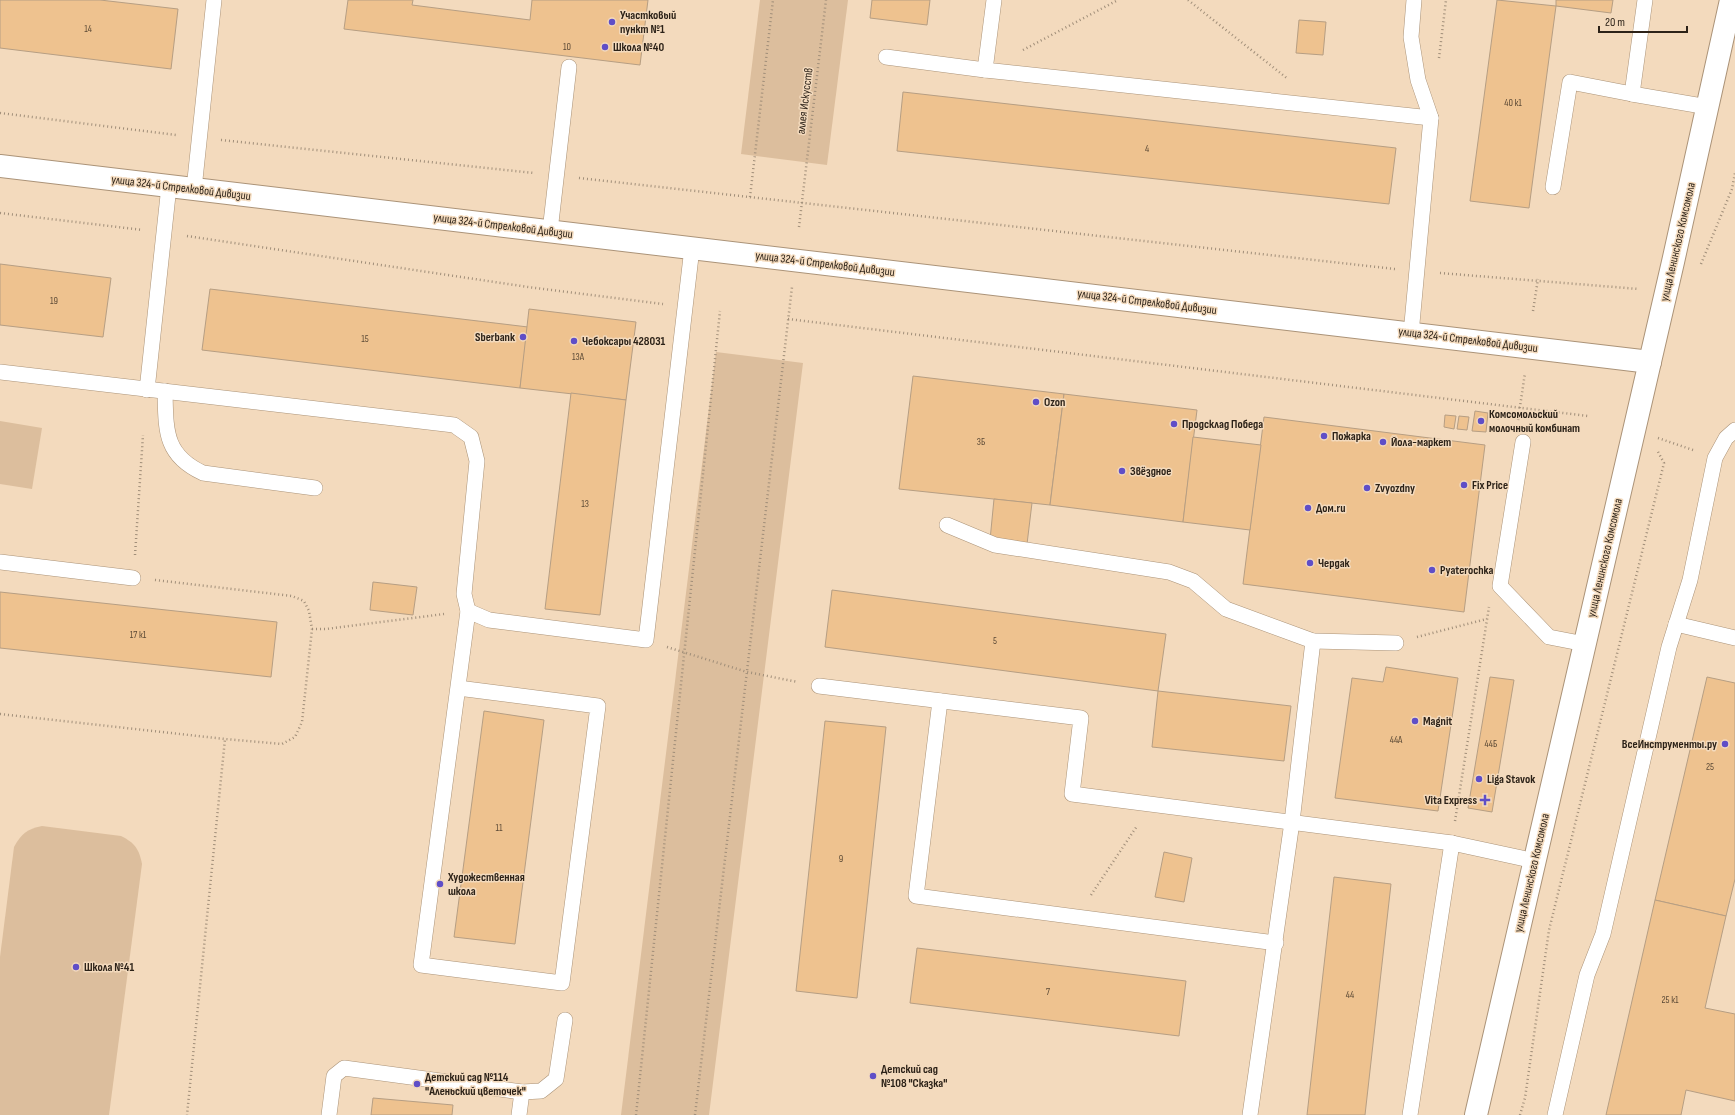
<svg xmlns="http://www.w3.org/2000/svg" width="1735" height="1115" font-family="'Sofia Sans Condensed',sans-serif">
<rect width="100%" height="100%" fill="#f3dabd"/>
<!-- green -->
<g fill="#dcbe9d">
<path d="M760,0H848L827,165L741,154Z"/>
<path d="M716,352L803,363L709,1115H621Z"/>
<path d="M0,421L42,428L32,489L0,484Z"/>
<path d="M42,826L121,836C135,843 139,849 142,864L109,1115H0V957L14,847C21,834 27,829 42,826Z"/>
</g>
<!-- building -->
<g fill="#eec28f" stroke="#b69e83">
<path d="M0,0H100L178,9L171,69L0,48Z"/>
<path d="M348,0H413L412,5L530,20L532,0H648L640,65L344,29Z"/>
<path d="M872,0H930L927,25L870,18Z"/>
<path d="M1497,0L1556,6L1529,208L1470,201Z"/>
<path d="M1556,0H1613L1611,13L1556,6Z"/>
<path d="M1299,20L1326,22L1323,55L1296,53Z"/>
<path d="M903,92L1396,148L1389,204L897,151Z"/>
<path d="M0,264L111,278L103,337L0,325Z"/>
<path d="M210,289L528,327L520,388L202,350Z"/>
<path d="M529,309L636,322L626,400L520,388Z"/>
<path d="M913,376L1064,394L1050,505L899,489Z"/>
<path d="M571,393L626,400L600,615L545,609Z"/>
<path d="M1064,394L1197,410L1183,522L1050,505Z"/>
<path d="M1475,411L1488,413L1486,432L1472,431Z"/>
<path d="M1445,415L1456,416L1454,429L1444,427Z"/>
<path d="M1459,416L1469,417L1467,430L1457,429Z"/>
<path d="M1264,417L1485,445L1464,612L1243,584Z"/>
<path d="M1193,437L1261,445L1250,530L1183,522Z"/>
<path d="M994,499L1032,503L1027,544L990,540Z"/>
<path d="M373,582L417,587L413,615L370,610Z"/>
<path d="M832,590L1166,634L1158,691L825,647Z"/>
<path d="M0,592L277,622L271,677L0,648Z"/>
<path d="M1386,667L1458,678L1438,811L1335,798L1352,678L1383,682Z"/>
<path d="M1490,677L1514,680L1492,812L1468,808Z"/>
<path d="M1707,677L1735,683V879L1726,916L1655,900Z"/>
<path d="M1158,691L1291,706L1284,761L1152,747Z"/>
<path d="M484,711L544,720L515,944L454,937Z"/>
<path d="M825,721L886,727L857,998L796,991Z"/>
<path d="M1164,852L1192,858L1184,902L1155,897Z"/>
<path d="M1334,877L1391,884L1365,1115H1307Z"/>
<path d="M1655,900L1726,916L1705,1008L1735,1014V1101L1686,1090L1681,1115H1606Z"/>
<path d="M917,948L1186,981L1179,1036L910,1003Z"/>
<path d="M373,1098L453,1105L452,1115H371Z"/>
</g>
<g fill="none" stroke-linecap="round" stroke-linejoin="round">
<defs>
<g id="service">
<path d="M994,0L985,70L1431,118"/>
<path d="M886,57L985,70"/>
<path d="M1632,94L1708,107"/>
<path d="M1553,187L1570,82L1632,94L1645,0"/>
<path d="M194,189L214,0"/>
<path d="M550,231L569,67"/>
<path d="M1411,334L1431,118L1418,80L1411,37L1414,0"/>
<path d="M0,372L454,425L471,437L477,461L464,594L468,611L421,965L562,983L598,706L458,688"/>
<path d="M147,390L169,186"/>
<path d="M165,391C166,430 164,455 203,473L315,488"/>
<path d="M1523,442L1500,586L1549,637L1585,644"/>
<path d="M947,525L995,545L1169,572L1193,581L1226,609L1313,641L1292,822L1250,1115"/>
<path d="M0,562L133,578"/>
<path d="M468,611L489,620L646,640L692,248"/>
<path d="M1676,624L1735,638"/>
<path d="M1313,641L1396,643"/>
<path d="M819,686L1081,718L1072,794L1452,843L1535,861"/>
<path d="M940,701L916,896L1276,943"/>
<path d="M329,1115L334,1076L344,1068L522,1092"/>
<path d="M519,1115L522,1092L541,1091L556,1079L565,1020"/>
<path d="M1410,1115L1452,843"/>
<path d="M1555,1115L1587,975L1603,934L1669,647L1690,580L1715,458L1726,438L1735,430"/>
</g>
<path id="minor" d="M0,166L1650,362"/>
<path id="secondary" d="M1476,1115L1673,262L1731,0"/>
</defs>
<!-- service casing -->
<use href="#service" stroke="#ab9378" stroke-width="16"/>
<!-- minor casing -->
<use href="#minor" stroke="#ab9378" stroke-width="24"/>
<!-- secondary casing -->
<use href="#secondary" stroke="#ab9378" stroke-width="24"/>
<!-- path -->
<g stroke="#a08e79" stroke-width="2.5" stroke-dasharray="1 3" stroke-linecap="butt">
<path d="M1188,0L1288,79"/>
<path d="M1023,50L1118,0"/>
<path d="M1439,58L1446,0"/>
<path d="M0,113L176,135"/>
<path d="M221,140L534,173"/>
<path d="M579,178L1395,269"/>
<path d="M750,197L773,0"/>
<path d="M0,213L143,230"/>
<path d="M799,227L826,0"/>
<path d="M187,236L528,287L663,304"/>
<path d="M1701,264L1732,189L1735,173"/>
<path d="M1440,273L1639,289"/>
<path d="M1533,311L1538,279"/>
<path d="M788,319L1588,416"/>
<path d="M1518,420L1525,373"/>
<path d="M1658,438L1693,450"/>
<path d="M135,555L143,435"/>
<path d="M155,580L292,596L304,601L309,611L312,629L302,722L295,737L282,744L225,739"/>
<path d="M312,629H326L444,614"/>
<path d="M1417,637L1487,619"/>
<path d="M667,647L747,672L798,682"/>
<path d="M0,714L225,739L187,1115"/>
<path d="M1455,821L1489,607"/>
<path d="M1091,895L1137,826"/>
<path d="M636,1115L720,311"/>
<path d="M695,1115L792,287"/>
<path d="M1520,1115L1525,1098L1549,930L1664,463L1657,450"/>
</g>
<!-- service -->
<use href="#service" stroke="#fff" stroke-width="15"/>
<!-- minor -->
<use href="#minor" stroke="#fff" stroke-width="22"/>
<!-- secondary -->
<use href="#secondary" stroke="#fff" stroke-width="22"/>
</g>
<!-- markers -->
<g fill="#5f4ec7" stroke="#f3dabd" stroke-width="1.5">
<circle cx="612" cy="22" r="4"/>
<circle cx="605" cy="47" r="4"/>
<circle cx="523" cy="337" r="4"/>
<circle cx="574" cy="341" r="4"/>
<circle cx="1036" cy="402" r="4"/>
<circle cx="1481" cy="421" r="4"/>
<circle cx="1174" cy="424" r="4"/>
<circle cx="1324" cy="436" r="4"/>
<circle cx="1383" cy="442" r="4"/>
<circle cx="1122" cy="471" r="4"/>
<circle cx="1464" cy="485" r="4"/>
<circle cx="1367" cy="488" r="4"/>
<circle cx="1308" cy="508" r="4"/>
<circle cx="1310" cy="563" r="4"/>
<circle cx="1432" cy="570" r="4"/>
<circle cx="1415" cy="721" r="4"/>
<circle cx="1725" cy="744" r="4"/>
<circle cx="1479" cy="779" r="4"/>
<path d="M1483 794h4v4h4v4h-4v4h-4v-4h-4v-4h4z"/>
<circle cx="440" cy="884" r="4"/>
<circle cx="76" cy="967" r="4"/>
<circle cx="873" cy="1076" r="4"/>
<circle cx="417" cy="1084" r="4"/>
</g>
<g text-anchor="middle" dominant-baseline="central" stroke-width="3" stroke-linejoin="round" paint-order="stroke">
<!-- number labels -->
<g font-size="10" fill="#5c4a36">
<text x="88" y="29">14</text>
<text x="567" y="47">10</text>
<text x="1513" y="103">40 к1</text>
<text x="1147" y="149">4</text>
<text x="54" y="301">19</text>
<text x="365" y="339">15</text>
<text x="578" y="357">13А</text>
<text x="981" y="442">3Б</text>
<text x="585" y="504">13</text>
<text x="138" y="635">17 к1</text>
<text x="995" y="641">5</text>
<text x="1396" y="740">44А</text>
<text x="1491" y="744">44Б</text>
<text x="1710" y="767">25</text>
<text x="499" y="828">11</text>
<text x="841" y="859">9</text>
<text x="1048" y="992">7</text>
<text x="1350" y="995">44</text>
<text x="1670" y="1000">25 к1</text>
</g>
<!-- poi labels -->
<g font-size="12" font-weight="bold" fill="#2c2218" stroke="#f3dabd" text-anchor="start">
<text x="620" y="15">Участковый<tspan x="620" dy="14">пункт №1</tspan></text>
<text x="613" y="47">Школа №40</text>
<text x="515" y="337" text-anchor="end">Sberbank</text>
<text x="582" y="341">Чебоксары 428031</text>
<text x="1044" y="402">Ozon</text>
<text x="1489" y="414">Комсомольский<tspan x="1489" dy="14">молочный комбинат</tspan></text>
<text x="1182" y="424">Продсклад Победа</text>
<text x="1332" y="436">Пожарка</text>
<text x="1391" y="442">Йола-маркет</text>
<text x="1130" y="471">Звёздное</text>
<text x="1472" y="485">Fix Price</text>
<text x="1375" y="488">Zvyozdny</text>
<text x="1316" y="508">Дом.ru</text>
<text x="1318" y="563">Чердак</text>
<text x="1440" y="570">Pyaterochka</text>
<text x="1423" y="721">Magnit</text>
<text x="1717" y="744" text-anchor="end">ВсеИнструменты.ру</text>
<text x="1487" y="779">Liga Stavok</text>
<text x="1477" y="800" text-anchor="end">Vita Express</text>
<text x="448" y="877">Художественная<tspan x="448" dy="14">школа</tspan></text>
<text x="84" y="967">Школа №41</text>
<text x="881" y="1069">Детский сад<tspan x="881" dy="14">№108 "Сказка"</tspan></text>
<text x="425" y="1077">Детский сад №114<tspan x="425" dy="14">"Аленьский цветочек"</tspan></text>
</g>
<!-- street labels -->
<g font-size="12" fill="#2c2218" stroke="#f3dabd">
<text transform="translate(805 101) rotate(-83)">аллея Искусств</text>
<text transform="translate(181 188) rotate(7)">улица 324-й Стрелковой Дивизии</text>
<text transform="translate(503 226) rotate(7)">улица 324-й Стрелковой Дивизии</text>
<text transform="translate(1678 242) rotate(-77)">улица Ленинского Комсомола</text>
<text transform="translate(825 264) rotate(7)">улица 324-й Стрелковой Дивизии</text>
<text transform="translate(1147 302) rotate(7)">улица 324-й Стрелковой Дивизии</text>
<text transform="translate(1468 340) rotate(7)">улица 324-й Стрелковой Дивизии</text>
<text transform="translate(1605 558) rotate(-77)">улица Ленинского Комсомола</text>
<text transform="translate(1532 873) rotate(-77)">улица Ленинского Комсомола</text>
</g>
</g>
<!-- scale -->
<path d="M1599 26v6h88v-6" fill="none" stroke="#2c2218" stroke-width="2"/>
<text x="1605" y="26" font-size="12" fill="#2c2218" stroke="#f3dabd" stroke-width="3" paint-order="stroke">20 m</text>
</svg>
